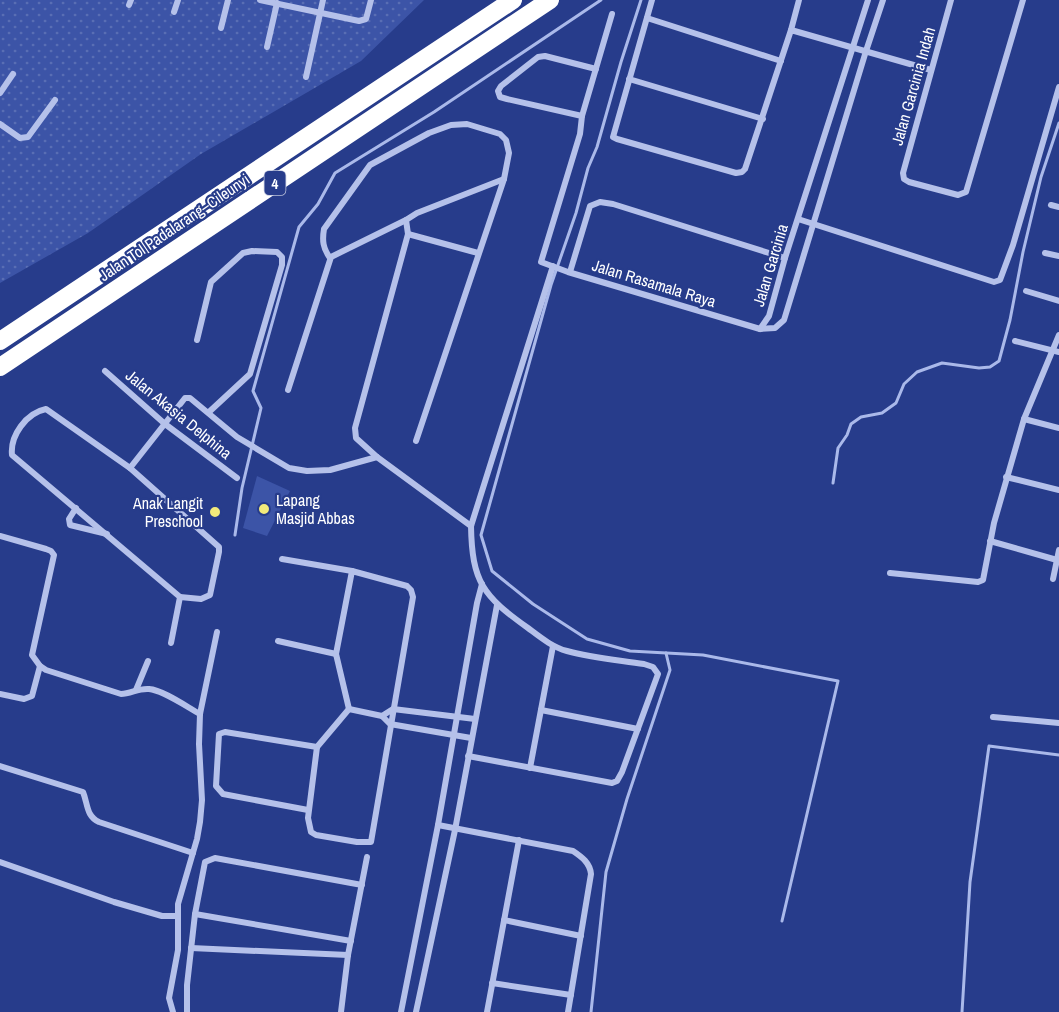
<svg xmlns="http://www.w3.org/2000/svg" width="1059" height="1012" font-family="'Archivo Narrow',sans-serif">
<defs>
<pattern id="grass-dots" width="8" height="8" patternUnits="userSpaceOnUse" patternTransform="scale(1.5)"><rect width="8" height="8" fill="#3c54a7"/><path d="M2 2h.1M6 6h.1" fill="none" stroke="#596eb4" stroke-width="1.8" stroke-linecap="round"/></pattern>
</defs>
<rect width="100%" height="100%" fill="#273c8b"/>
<!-- grass -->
<path fill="url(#grass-dots)" d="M0,0H424L361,61L201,154L88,233L0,283Z"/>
<!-- pitch -->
<path fill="#3c54a7" d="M257,476L290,491L267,536L243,528Z"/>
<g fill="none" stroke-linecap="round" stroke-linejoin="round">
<!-- stream -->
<g stroke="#aab9ea" stroke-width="3">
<path d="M641,0L621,62L597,147L588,168L576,213L551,285L481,535L492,571L533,604L587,639L630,651L703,655L838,681L782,921"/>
<path d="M833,483L838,448L847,435L851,424L861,417L882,413L896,403L904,384L917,372L942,363L979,368L990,367L999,361L1010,320L1023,252L1041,177L1059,123"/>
<path d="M235,535L242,488L261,408L253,391L299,227L318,204L335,173L434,112L601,0"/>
<path d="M591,1012L606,872L627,799L670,670L666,653"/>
<path d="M962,1012L970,882L989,746L1059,755"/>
</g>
<!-- street -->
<g stroke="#b5c1ea" stroke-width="6">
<path d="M260,0L359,21L366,19L371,0"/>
<path d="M652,0L613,137L617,139L736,173L742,172L745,169L791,30L931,70"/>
<path d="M951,0L903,173L904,179L909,182L958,195L966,192L1023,0"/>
<path d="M129,5L131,0"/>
<path d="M174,12L178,0"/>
<path d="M647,18L781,61"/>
<path d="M221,28L228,0"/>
<path d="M791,30L799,0"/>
<path d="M267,47L277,3"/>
<path d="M596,69L545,56L538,57L501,86L498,91L500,97L507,99L582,116L580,134L541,262L568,272L760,329L775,328L784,320L866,51L883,0"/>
<path d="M306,77L323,0"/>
<path d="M629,79L763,119"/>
<path d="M0,93L13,74"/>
<path d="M582,116L612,14"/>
<path d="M0,124L20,138L28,137L55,100"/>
<path d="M1051,205L1059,207"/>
<path d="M798,219L994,282L1000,280L1013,245L1059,87"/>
<path d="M408,234L478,253"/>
<path d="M1045,253L1059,256"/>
<path d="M330,258C323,248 322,241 324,229L370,165L429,133L451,125L467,124L500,134L506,140L509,153L504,179L416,441"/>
<path d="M570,272L590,206L600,202L613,204L785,258"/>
<path d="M1026,291L1059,301"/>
<path d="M760,329L769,316L785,258L868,0"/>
<path d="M197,340L211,282L243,253L252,251L277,252L282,257V265L250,374L209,412"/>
<path d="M1015,341L1059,352"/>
<path d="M105,371L165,424L237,478"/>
<path d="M288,390L331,257L406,220"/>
<path d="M1024,419L1059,428"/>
<path d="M130,468L219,547V552L210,595L201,599L180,597"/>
<path d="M1006,477L1059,490"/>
<path d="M76,508L69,519L70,525L107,534"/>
<path d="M471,526L377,457L356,438L355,428L408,234L406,220L417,213L504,179"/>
<path d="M0,536L46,549L51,551L54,555L32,655L40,666L46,670L121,694C131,694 138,688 149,689C163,690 187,707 200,714"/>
<path d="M990,541L1057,560"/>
<path d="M282,559L352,571"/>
<path d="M890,573L978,582L983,580L994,523L1024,419L1059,335"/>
<path d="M1053,579L1059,550"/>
<path d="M278,641L336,654"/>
<path d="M171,643L180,597L12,455C10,436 26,413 46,409L130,468L185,398H190L237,437L289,468L307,471L330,470L377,457"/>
<path d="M136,690L148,661"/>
<path d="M0,694L24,699L32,696L40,666"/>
<path d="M349,709L382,716L390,724L471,738"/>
<path d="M541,710L638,729"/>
<path d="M382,716L393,709L475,719"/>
<path d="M993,717L1059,723"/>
<path d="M317,747L308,818L311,832L316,835L357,842H371L413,597L411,590L407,586L352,571L336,654L349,709"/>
<path d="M468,756L612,783L617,781L622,772L658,674L653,667L644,664C618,660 592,658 567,651C552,647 540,637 528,628C483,596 472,582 471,526L553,266"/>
<path d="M0,766L83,792C88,804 86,816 99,822L193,853"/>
<path d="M530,768L553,646"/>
<path d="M308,810L223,794L216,786L219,734L225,732L317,747L349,709"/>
<path d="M438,825L573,851C582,857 590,863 591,874L568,1012"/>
<path d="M0,862L114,902L162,916H177"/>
<path d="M195,914L351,941"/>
<path d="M504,920L581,936"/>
<path d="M191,948L348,955"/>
<path d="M492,983L571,995"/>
<path d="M173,1012L169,998L178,950V904L197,839L200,822L202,800L199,744L200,714L217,632"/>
<path d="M187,1012V985L195,914L205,862L215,858L362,885"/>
<path d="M341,1012L348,955L367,857"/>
<path d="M401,1012L438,825L477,603L482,584"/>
<path d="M416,1012L455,830L497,605"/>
<path d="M487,1012L519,840"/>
</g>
<!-- highway -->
<g stroke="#fff" stroke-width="18">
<path d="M0,341L513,0"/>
<path d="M0,367L550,0"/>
</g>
</g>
<!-- markers -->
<g fill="#f2ea7b" stroke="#273c8b" stroke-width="2">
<circle cx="264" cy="509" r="6"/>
<circle cx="215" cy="512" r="6"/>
</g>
<g text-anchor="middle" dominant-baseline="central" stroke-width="4.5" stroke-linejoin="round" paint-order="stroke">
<!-- shield labels -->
<rect fill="#273c8b" stroke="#bec4dc" stroke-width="1.5" x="264.5" y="171" width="21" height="24" rx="4.5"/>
<g font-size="15" font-weight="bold" fill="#fff">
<text x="275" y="183">4</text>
</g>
<!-- street labels -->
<g font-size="16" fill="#fff" stroke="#273c8b">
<text transform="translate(913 86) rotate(-74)">Jalan Garcinia Indah</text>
<text transform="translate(174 227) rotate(-34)">Jalan Tol Padalarang–Cileunyi</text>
<text transform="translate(770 265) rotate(-73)">Jalan Garcinia</text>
<text transform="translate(654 283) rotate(17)">Jalan Rasamala Raya</text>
<text transform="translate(179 414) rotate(39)">Jalan Akasia Delphina</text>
</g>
<!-- poi labels -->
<g font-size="16" fill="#fff" stroke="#273c8b" text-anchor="start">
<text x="276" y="500">Lapang<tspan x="276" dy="18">Masjid Abbas</tspan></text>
<text x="203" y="503" text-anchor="end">Anak Langit<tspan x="203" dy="18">Preschool</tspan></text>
</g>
</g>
</svg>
